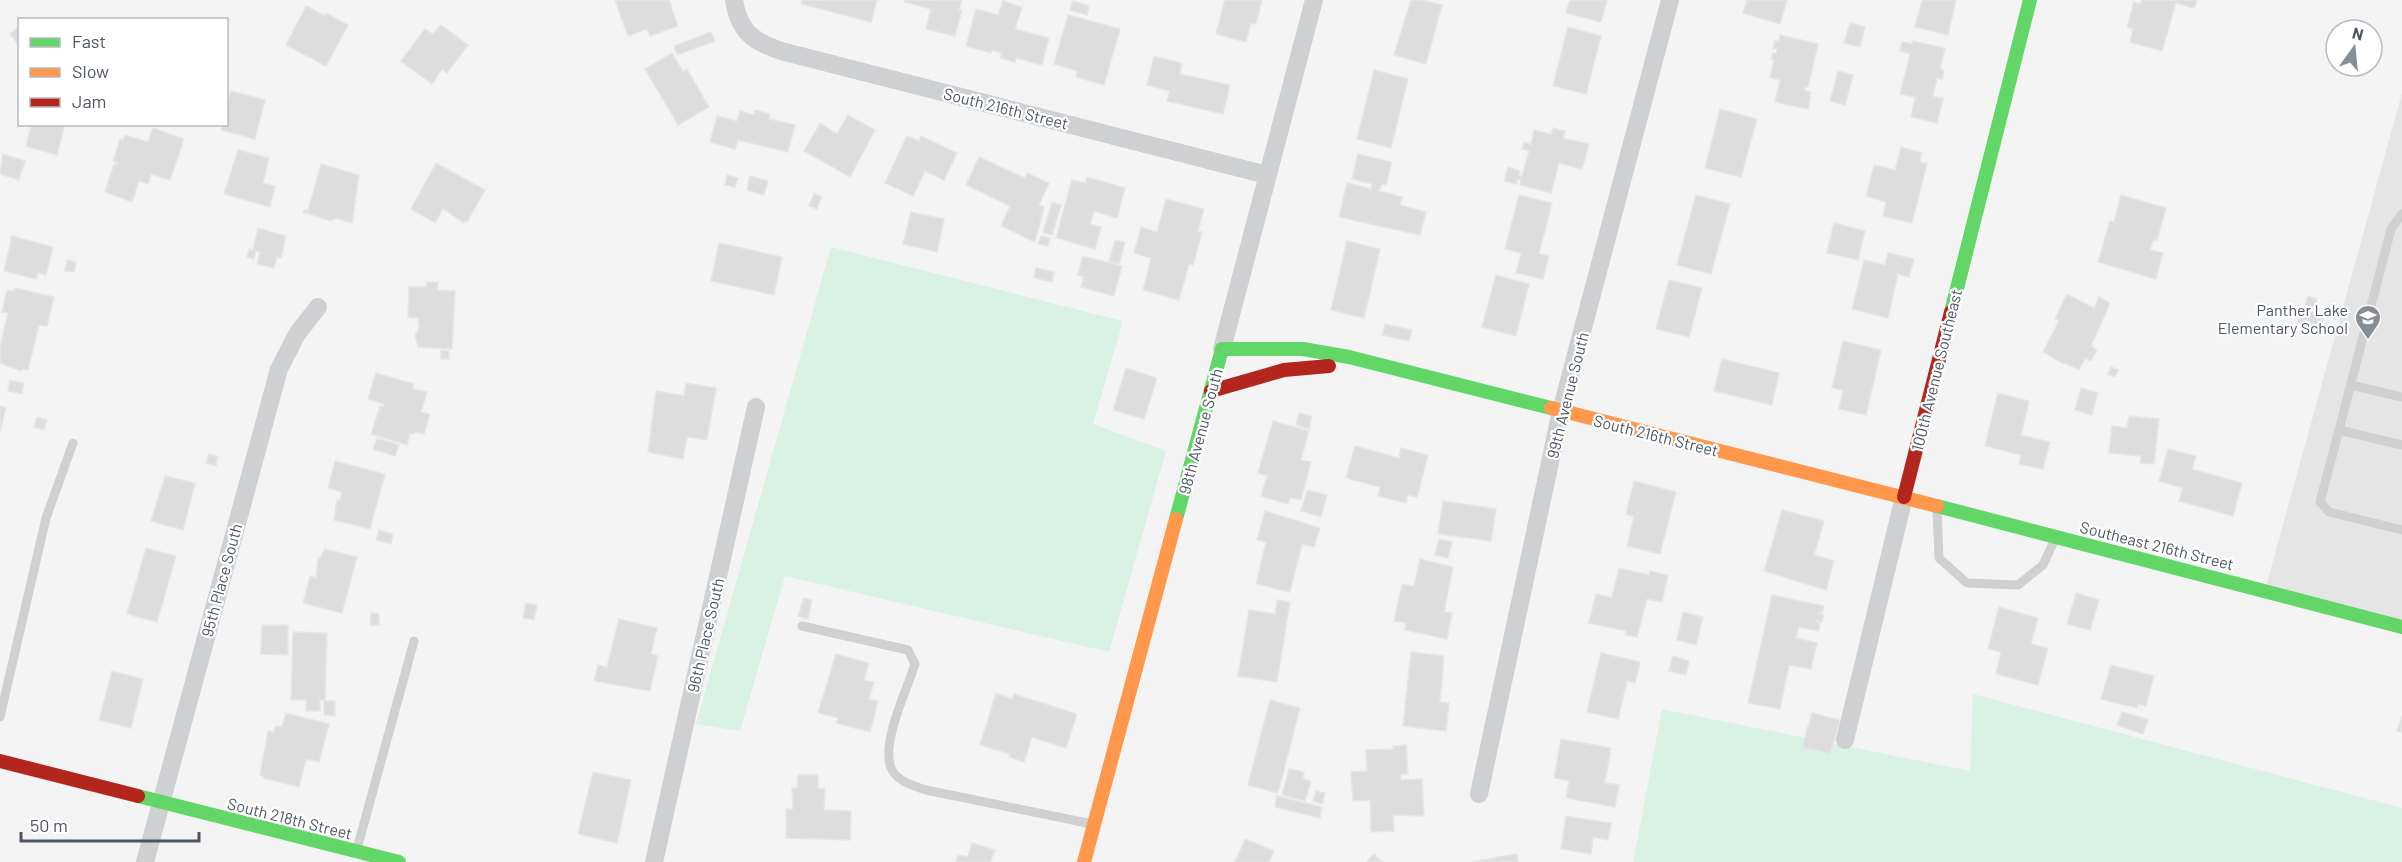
<svg xmlns="http://www.w3.org/2000/svg" width="2402" height="862" font-family="Barlow,sans-serif">
<rect width="100%" height="100%" fill="#f4f4f4"/>
<!-- education -->
<path fill="#e6e5e6" d="M2402,93V627L2265,590Z"/>
<!-- green -->
<g fill="#d9f2e3">
<path d="M831,247L1123,321L1093,424L1166,451L1109,652L785,576L740,731L696,724Z"/>
<path d="M1973,694L2402,808V862H1633L1662,709L1970,771Z"/>
</g>
<!-- building -->
<g fill="#ddddde" stroke="#e5e6e7" stroke-width="1.5">
<path d="M615,0H669L678,26L650,36L647,29L628,36Z"/>
<path d="M802,0H877L871,22L801,4Z"/>
<path d="M905,0H962L959,10H962L955,36L926,29L931,9L904,2Z"/>
<path d="M1225,0H1262L1256,24L1251,23L1246,42L1216,34Z"/>
<path d="M1411,0H1422L1442,5L1426,64L1394,55Z"/>
<path d="M1570,0H1607L1601,22L1566,13Z"/>
<path d="M1747,0H1787L1780,24L1743,13Z"/>
<path d="M1922,0H1956L1948,35L1915,27Z"/>
<path d="M2142,0H2197L2194,8L2176,3L2162,51L2130,42L2133,29L2127,27L2134,2L2140,4Z"/>
<path d="M1003,1L1022,7L1015,29L1049,38L1042,65L1016,58L1015,62L1000,58L1002,53L992,50L991,53L966,46L976,9L998,15Z"/>
<path d="M1073,1L1089,6L1087,15L1070,10Z"/>
<path d="M306,6L325,16L326,13L348,25L326,66L286,45Z"/>
<path d="M1068,15L1120,29L1104,85L1076,77L1077,71L1054,64Z"/>
<path d="M1850,23L1865,27L1860,47L1844,43Z"/>
<path d="M441,25L468,45L447,73L442,69L432,84L401,61L425,29L433,34Z"/>
<path d="M19,27L20,41L17,43L10,34Z"/>
<path d="M1568,27L1601,36L1586,94L1553,86Z"/>
<path d="M711,32L715,41L677,55L674,46Z"/>
<path d="M1780,35L1818,44L1808,87H1805V91L1811,92L1808,109L1775,102L1780,80L1770,78L1774,60H1771L1773,53L1776,54L1777,49L1773,48L1775,40L1779,41Z"/>
<path d="M1913,41L1945,48L1940,69L1944,71L1942,80L1937,78L1933,96L1943,99L1937,123L1911,117L1915,97L1900,94L1910,54L1900,51L1902,42L1912,44Z"/>
<path d="M672,53L683,72L687,69L709,107L678,125L645,69Z"/>
<path d="M1154,56L1182,63L1180,74L1230,85L1223,114L1167,101L1170,91L1147,85Z"/>
<path d="M1374,70L1408,79L1391,148L1357,139Z"/>
<path d="M1838,71L1853,75L1845,105L1830,101Z"/>
<path d="M231,91L265,100L255,139L221,130L223,124H226V109Z"/>
<path d="M1720,109L1757,119L1741,177L1705,168Z"/>
<path d="M755,110L770,114L769,119L795,125L788,152L738,140L735,149L710,142L717,116L737,121L740,111L754,115Z"/>
<path d="M848,115L875,130L850,177L804,151L820,123L837,134Z"/>
<path d="M32,124H65L57,155L26,146Z"/>
<path d="M153,128L184,139L170,180L151,174L148,184L139,181L132,202L105,192L114,164L116,165L117,162L113,161L120,139L123,140L125,135L148,142Z"/>
<path d="M1553,128L1565,131L1563,138L1589,144L1582,169L1559,163L1551,193L1520,185L1521,180L1518,179L1517,184L1504,181L1508,167L1520,171L1519,175L1522,176L1529,151L1522,149L1524,142L1531,144L1534,130L1551,134Z"/>
<path d="M907,136L919,141L921,136L957,153L944,180L925,171L913,196L885,183Z"/>
<path d="M1901,147L1922,153L1920,162L1927,164L1912,223L1883,216L1886,202L1866,196L1874,165L1895,170Z"/>
<path d="M238,150L269,158L263,183L275,186L270,207L224,194Z"/>
<path d="M3,154L25,161L19,180L0,174Z"/>
<path d="M1358,154L1392,162L1386,185L1382,184L1379,191L1402,197L1400,205L1426,212L1420,235L1339,217L1347,183L1371,189L1372,184L1352,179Z"/>
<path d="M979,157L1025,178L1027,173L1049,183L1039,205L1044,207L1035,242L1001,226L1010,206L966,185Z"/>
<path d="M436,163L485,190L467,222L465,221L464,223L443,209L435,223L411,209Z"/>
<path d="M321,164L359,175L352,223L336,218L330,221L303,212L304,210L308,211Z"/>
<path d="M727,175L738,178L735,187L725,185Z"/>
<path d="M750,176L768,181L764,195L747,190Z"/>
<path d="M1087,177L1125,188L1117,218L1094,211L1090,224L1101,227L1095,249L1056,238L1072,180L1085,183Z"/>
<path d="M814,193L822,197L817,209L809,206Z"/>
<path d="M1519,195L1552,203L1539,254L1549,256L1543,279L1516,273L1521,253L1505,249Z"/>
<path d="M1696,195L1730,204L1711,274L1677,265Z"/>
<path d="M2121,195L2166,208L2157,240H2153L2150,250L2163,253L2156,279L2098,262L2110,221L2114,222Z"/>
<path d="M1166,199L1204,209L1198,231L1202,232L1193,265L1189,264L1179,300L1143,290L1151,258L1134,253L1141,227L1157,232Z"/>
<path d="M1052,202L1061,205L1052,235L1043,232Z"/>
<path d="M911,212L944,219L937,252L903,244Z"/>
<path d="M1834,223L1865,231L1858,260L1827,253Z"/>
<path d="M258,228L286,236L281,258L277,257L274,268L257,264L260,252L256,251L254,259L247,257L249,249L253,250Z"/>
<path d="M12,236L53,247L46,275L38,273L36,279L4,271Z"/>
<path d="M1041,236L1050,238L1048,246L1038,244Z"/>
<path d="M1115,240L1125,242L1119,264L1109,261Z"/>
<path d="M1347,241L1380,249L1364,318L1331,310Z"/>
<path d="M719,243L782,257L774,295L711,281Z"/>
<path d="M1888,253L1914,259L1909,277L1898,274L1888,318L1852,309L1864,260L1885,265Z"/>
<path d="M1083,256L1122,266L1114,296L1081,287L1084,277L1078,275Z"/>
<path d="M67,260L76,262L74,272L65,271Z"/>
<path d="M1036,268L1054,272L1052,282L1034,278Z"/>
<path d="M1496,275L1529,284L1516,336L1482,327Z"/>
<path d="M1669,280L1702,288L1689,337L1656,329Z"/>
<path d="M427,282H438L437,290L455,291L452,349L418,347L415,335L419,328L418,318L408,317L409,287H426Z"/>
<path d="M15,288L54,297L47,326L39,325L28,370L23,369L20,371L0,363V347L8,313L2,312L7,290L14,291Z"/>
<path d="M2067,294L2094,308L2099,297L2110,303L2091,346L2097,350L2091,361L2085,358L2079,370L2065,363L2064,364L2043,352L2059,321L2055,319Z"/>
<path d="M2308,296L2317,299L2315,308L2305,306Z"/>
<path d="M2301,308L2316,313L2315,316L2323,318L2321,326L2313,324V327L2297,323Z"/>
<path d="M1385,324L1412,330L1409,341L1382,335Z"/>
<path d="M1843,341L1881,350L1866,415L1839,409L1843,390L1832,388Z"/>
<path d="M441,350L449,351V359H441Z"/>
<path d="M1722,359L1779,373L1772,405L1714,391Z"/>
<path d="M2111,367L2118,370L2115,377L2108,374Z"/>
<path d="M1126,368L1157,378L1144,419L1113,410Z"/>
<path d="M376,373L414,384L413,389L427,392L421,412L430,414L424,434L415,432L414,434L410,433L407,445L371,434L380,406L383,407L384,404L368,399Z"/>
<path d="M10,380L24,383L22,394L8,391Z"/>
<path d="M686,383L716,388L707,440L687,437L683,459L648,452L656,391L684,396Z"/>
<path d="M2081,388L2098,393L2092,415L2075,410Z"/>
<path d="M1998,393L2029,401L2021,435L2050,442L2043,469L2019,464L2021,455L1985,446Z"/>
<path d="M0,406L6,408L0,432Z"/>
<path d="M1299,413L1312,416L1309,429L1296,425Z"/>
<path d="M2129,416L2159,419L2154,464L2140,463L2141,456L2109,453L2112,426L2127,428Z"/>
<path d="M37,417L47,420L44,430L34,427Z"/>
<path d="M1273,421L1309,431L1301,460L1311,462L1301,500L1290,498L1288,504L1261,496L1267,476L1258,473Z"/>
<path d="M377,438L399,445L395,456L373,449Z"/>
<path d="M1355,446L1399,458L1401,448L1428,455L1417,497L1408,495L1406,503L1378,496L1380,487L1346,478Z"/>
<path d="M2168,449L2196,456L2192,469L2242,483L2233,516L2179,501L2183,488L2159,481Z"/>
<path d="M209,454L218,457L216,466L206,463Z"/>
<path d="M335,461L385,474L370,529L334,520L337,500H340L342,492L328,488Z"/>
<path d="M165,476L195,483L183,530L151,521Z"/>
<path d="M1634,481L1676,492L1660,554L1627,546L1634,516L1626,514Z"/>
<path d="M1307,490L1327,495L1321,517L1301,511Z"/>
<path d="M1443,501L1496,509L1491,541L1438,534Z"/>
<path d="M1782,510L1824,521L1814,555L1834,561L1826,590L1764,571Z"/>
<path d="M1265,511L1320,528L1314,547L1302,544L1290,592L1256,584L1266,542L1257,540Z"/>
<path d="M379,530L393,534L391,544L376,540Z"/>
<path d="M1439,539L1452,542L1448,558L1435,555Z"/>
<path d="M146,548L176,556L157,622L127,614Z"/>
<path d="M325,549L357,557L342,613L303,603L310,576L316,578L318,560Z"/>
<path d="M1420,559L1453,567L1444,612L1452,613L1447,639L1405,630L1406,623L1394,621L1402,584L1414,586Z"/>
<path d="M1619,568L1649,575L1650,571L1668,575L1662,602L1647,599L1637,637L1625,635L1626,631L1589,623L1596,594L1613,598L1612,597Z"/>
<path d="M2076,593L2099,600L2090,630L2067,624Z"/>
<path d="M1772,595L1824,606L1822,614L1818,613L1824,615L1822,622L1816,621L1820,623L1819,631L1799,627L1796,638L1817,643L1811,669L1789,665L1780,709L1748,703Z"/>
<path d="M804,598L812,600L808,619L798,616Z"/>
<path d="M1277,600L1290,602L1277,682L1238,676L1249,610L1275,614Z"/>
<path d="M526,603L537,605L534,620L523,618Z"/>
<path d="M1999,607L2038,618L2031,644L2048,648L2038,685L1996,674L2001,652L1988,649Z"/>
<path d="M1683,612L1703,617L1696,645L1677,640Z"/>
<path d="M371,613L379,614V625H370Z"/>
<path d="M619,619L657,628L651,654L658,656L650,691L594,681L598,665L607,667Z"/>
<path d="M262,625H288V655L261,654Z"/>
<path d="M293,632L327,633L325,700H320V711H306V700H291Z"/>
<path d="M1411,652L1444,656L1440,702L1449,703L1446,731L1403,726Z"/>
<path d="M1601,653L1640,662L1635,683L1627,681L1618,719L1587,712Z"/>
<path d="M836,654L869,663L864,680L874,682L869,699L878,701L870,732L836,723L838,718L818,713Z"/>
<path d="M1673,656L1689,661L1686,675L1669,671Z"/>
<path d="M2111,665L2154,676L2146,706L2138,704L2137,708L2101,699Z"/>
<path d="M112,671L143,679L131,728L99,720Z"/>
<path d="M996,693L1012,699L1014,694L1077,714L1066,748L1032,737L1024,762L1009,757L1010,754L980,745Z"/>
<path d="M1270,700L1300,708L1278,793L1248,785Z"/>
<path d="M324,701H335V716L324,715Z"/>
<path d="M2122,712L2148,719L2143,734L2117,725Z"/>
<path d="M286,713L329,724L319,762L306,759L299,787L263,778V776L260,775L268,731L274,732L276,726L282,727Z"/>
<path d="M1812,713L1840,720L1830,754L1802,747Z"/>
<path d="M2402,716V732L2397,731Z"/>
<path d="M1561,739L1611,748L1605,783L1619,785L1615,807L1566,798L1569,781L1554,778Z"/>
<path d="M1406,745L1408,774L1401,775V780L1422,779L1424,816L1393,815L1394,831L1371,832L1370,800L1353,801L1351,772L1367,771L1366,750L1393,749V746Z"/>
<path d="M1289,769L1304,772L1303,779L1311,781L1305,801L1282,795Z"/>
<path d="M593,772L631,780L617,843L578,834Z"/>
<path d="M798,775H818V788L825,789L824,810L851,811L850,840L786,838V809H793L792,788H797Z"/>
<path d="M1316,791L1325,793L1322,804L1313,801Z"/>
<path d="M1277,796L1322,807L1320,818L1275,807Z"/>
<path d="M1566,816L1611,823L1608,840L1593,837L1591,854L1561,849Z"/>
<path d="M1245,839L1274,851L1269,862H1235Z"/>
<path d="M972,843L995,850L990,862H956L958,855L968,857Z"/>
<path d="M1374,854L1382,862H1367Z"/>
<path d="M1517,854L1518,862H1472Z"/>
</g>
<g fill="none" stroke-linecap="round" stroke-linejoin="round">
<!-- lane -->
<g stroke="#ced0d2" stroke-width="9">
<path d="M2351,385L2402,397"/>
<path d="M2339,430L2391,229L2402,214"/>
<path d="M2402,445L2339,430L2320,502L2329,512L2402,530"/>
<path d="M1937,508L1939,558L1967,583L2018,585L2043,565L2055,539"/>
<path d="M802,626L908,650L915,664C907,690 881,742 891,768C896,781 914,786 926,790L1092,824"/>
<path d="M0,717L46,518L73,443"/>
<path d="M357,849L414,641"/>
</g>
<!-- street -->
<g stroke="#ced0d2" stroke-width="18">
<path d="M734,0C739,31 752,41 781,51L1267,175"/>
<path d="M1222,349L1314,0"/>
<path d="M1845,740L1904,497"/>
<path d="M1479,794L1561,411L1670,0"/>
<path d="M145,862L279,369L297,334L318,307"/>
<path d="M654,862L756,407"/>
</g>
<!-- fast -->
<g stroke="#63d668" stroke-width="14">
<path d="M1951,312L2030,0"/>
<path d="M1937,506L2402,627"/>
<path d="M1176,519L1222,349H1303L1349,357L1551,408"/>
<path d="M138,796L399,862"/>
</g>
<!-- slow -->
<g stroke="#ff974d" stroke-width="14">
<path d="M1551,408L1937,506"/>
<path d="M1084,862L1176,519"/>
</g>
<!-- jam -->
<g stroke="#b3261e" stroke-width="14">
<path d="M1211,391L1284,370L1329,366"/>
<path d="M1904,497L1951,312"/>
<path d="M0,761L138,796"/>
</g>
</g>
<!-- icons -->
<defs>
<symbol id="school-pin" viewBox="-11 -11 22 30"><path d="M0 17L-7.5 6A9.5 9.5 0 1 1 7.5 6Z" fill="#868d94" stroke="#fff"/><path d="M0-5L7-2L0 1L-7-2ZM-4 1L0 2.5L4 1V4Q0 6-4 4Z" fill="#fff"/></symbol>
</defs>
<g fill-rule="evenodd">
<use href="#school-pin" x="2353" y="303" width="30" height="40"/>
</g>
<g text-anchor="middle" dominant-baseline="central" stroke-width="4.5" stroke-linejoin="round" paint-order="stroke">
<!-- street labels -->
<g font-size="16" fill="#4a5661" stroke="#fff">
<text transform="translate(1006 108) rotate(14)">South 216th Street</text>
<text transform="translate(1936 370) rotate(-76)">100th Avenue Southeast</text>
<text transform="translate(1567 395) rotate(-76)">99th Avenue South</text>
<text transform="translate(1200 431) rotate(-75)">98th Avenue South</text>
<text transform="translate(1656 435) rotate(14)">South 216th Street</text>
<text transform="translate(2157 545) rotate(14)">Southeast 216th Street</text>
<text transform="translate(221 580) rotate(-75)">95th Place South</text>
<text transform="translate(705 635) rotate(-77)">96th Place South</text>
<text transform="translate(290 818) rotate(14)">South 218th Street</text>
</g>
<!-- poi labels -->
<g font-size="16" fill="#4a5661" stroke="#fff" text-anchor="end">
<text x="2348" y="309">Panther Lake<tspan x="2348" dy="18">Elementary School</tspan></text>
</g>
</g>
<!-- legend -->
<rect x="18" y="18" width="210" height="108" fill="#ffffff" stroke="#b7bbc0" stroke-width="1.5"/>
<rect x="30" y="38" width="30" height="9" fill="#63d668" stroke="#b7bbc0" stroke-width="1.5"/>
<text x="72" y="48" font-size="18" fill="#4a5661">Fast</text>
<rect x="30" y="68" width="30" height="9" fill="#ff974d" stroke="#b7bbc0" stroke-width="1.5"/>
<text x="72" y="78" font-size="18" fill="#4a5661">Slow</text>
<rect x="30" y="98" width="30" height="9" fill="#b3261e" stroke="#b7bbc0" stroke-width="1.5"/>
<text x="72" y="108" font-size="18" fill="#4a5661">Jam</text>
<!-- north arrow -->
<g transform="translate(2354 48) rotate(15)"><circle r="28" fill="#ffffff" stroke="#b7bbc0" stroke-width="1.5"/>
<path d="M0-4.5L10 22L0 15L-10 22Z" fill="#868d94"/>
<text y="-9" font-size="16" font-weight="bold" text-anchor="middle" fill="#4a5661">N</text>
</g>
<!-- scale -->
<path d="M21 832v9h178v-9" fill="none" stroke="#4a5661" stroke-width="3"/>
<text x="30" y="832" font-size="18" fill="#4a5661" stroke="#ffffff" stroke-width="4.5" paint-order="stroke">50 m</text>
</svg>
